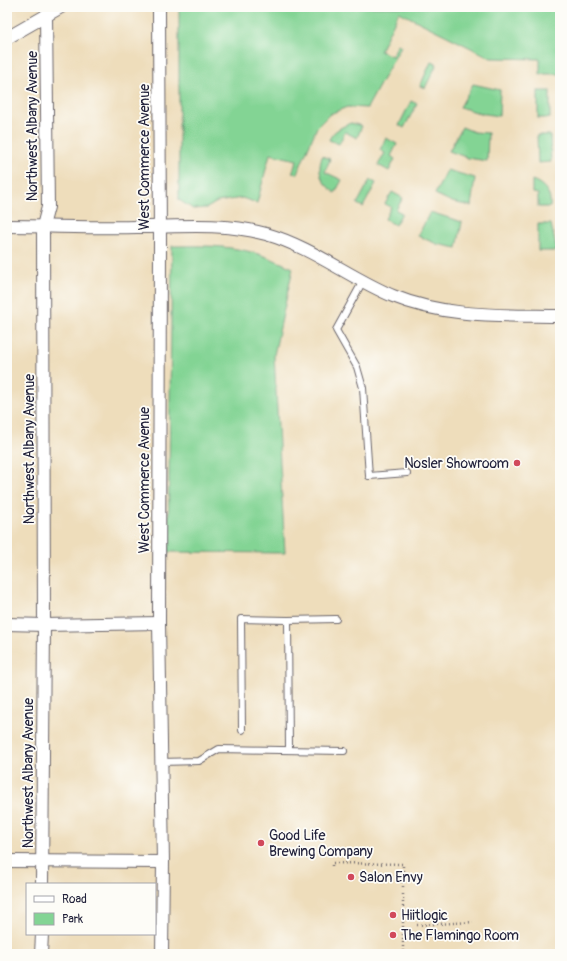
<svg xmlns="http://www.w3.org/2000/svg" width="567" height="961" font-family="Pangolin,sans-serif">
<rect width="100%" height="100%" fill="#fdfcf7"/>
<filter id="ink" filterUnits="userSpaceOnUse"><feTurbulence type="fractalNoise" baseFrequency=".025" numOctaves="2"/><feDisplacementMap in="SourceGraphic" scale="8" xChannelSelector="R" yChannelSelector="G"/><feConvolveMatrix kernelMatrix="1 2 1 2 8 2 1 2 1" color-interpolation-filters="sRGB"/></filter>
<filter id="wash" filterUnits="userSpaceOnUse"><feTurbulence type="fractalNoise" baseFrequency=".012" numOctaves="4" result="noise"/><feDisplacementMap in="SourceGraphic" scale="16" xChannelSelector="R" yChannelSelector="G"/><feGaussianBlur stdDeviation="0.9" result="paint"/><feColorMatrix in="noise" values="0 0 0 0 0 0 0 0 0 0 0 0 0 0 0 0 0 1.4 0 .05"/><feComposite in="paint" operator="in"/></filter>
<g filter="url(#wash)">
<rect width="100%" height="100%" fill="#edb"/>
<!-- green -->
<g fill="#83d494" stroke="#527b68">
<path d="M179,7H560V74H540V59L491,58L399,12L380,51L392,56L398,44L401,46L367,108L347,107L330,114L317,127L297,174L292,173L297,160L270,154L257,203L242,198L217,202L207,208L193,209L179,200Z"/>
<path d="M431,62L437,64L425,88L420,86Z"/>
<path d="M473,84L500,90L499,116L479,113L460,107Z"/>
<rect x="538" y="91" width="12" height="27"/>
<path d="M411,101L417,104L404,128L399,125Z"/>
<path d="M351,123L362,126L357,138L345,132L339,144L329,140C333,130 342,127 351,123Z"/>
<path d="M462,127L474,132L488,133L487,161L468,158L449,151Z"/>
<path d="M537,135H550L551,162L538,163Z"/>
<path d="M386,138L397,144L391,156L395,159L389,171L378,165L385,153L380,150Z"/>
<path d="M322,156L330,159L325,172L342,180L335,193C321,182 317,174 322,156Z"/>
<path d="M447,170L475,178L471,206L452,202L435,194Z"/>
<path d="M370,180L376,183L363,207L357,204Z"/>
<path d="M532,180C544,184 552,194 550,207H538V194L532,193Z"/>
<path d="M392,192L403,198L396,210L402,213L395,225L385,219L391,207L385,204Z"/>
<path d="M430,212L462,222L457,248L437,244L418,236Z"/>
<path d="M538,224H551L557,251H538Z"/>
<path d="M172,246C194,246 216,245 237,249C257,252 275,260 293,268L274,355L285,553L168,552Z"/>
</g>
</g>
<g filter="url(#ink)">
<g fill="none" stroke-linecap="round" stroke-linejoin="round">
<defs>
<g id="service">
<path d="M363,281L336,330L357,367L363,388L369,476L407,473"/>
<path d="M242,730L241,619L288,620"/>
<path d="M289,750L288,620L336,619"/>
<path d="M161,762L199,761L219,749L344,751"/>
</g>
<g id="minor">
<path d="M159,7L160,243L159,623L163,862L162,954"/>
<path d="M7,38L61,7"/>
<path d="M7,226C50,226 94,228 137,227C180,227 224,222 266,234C312,247 350,278 393,296C447,318 503,315 560,316"/>
<path d="M7,624L44,625L159,623"/>
<path d="M7,861L163,862"/>
<path d="M42,884L44,625L43,226L48,207L46,15"/>
<path d="M41,954L42,934"/>
</g>
</defs>
<!-- service casing -->
<use href="#service" stroke="#696368" stroke-width="8"/>
<!-- minor casing -->
<use href="#minor" stroke="#696368" stroke-width="14"/>
<!-- path -->
<g stroke="#696368" stroke-width="2.5" stroke-dasharray="1 3" stroke-linecap="butt">
<path d="M332,866V863L403,864V954"/>
<path d="M417,925L473,922"/>
</g>
<!-- service -->
<use href="#service" stroke="#fff" stroke-width="6"/>
<!-- minor -->
<use href="#minor" stroke="#fff" stroke-width="12"/>
</g>
</g>
<!-- markers -->
<g fill="#d1495b" stroke="#fdfcf7" stroke-width="1.5">
<circle cx="517" cy="463" r="4"/>
<circle cx="261" cy="843" r="4"/>
<circle cx="351" cy="877" r="4"/>
<circle cx="393" cy="915" r="4"/>
<circle cx="393" cy="935" r="4"/>
</g>
<g text-anchor="middle" dominant-baseline="central" stroke-width="3.5" stroke-linejoin="round" paint-order="stroke">
<!-- street labels -->
<g font-size="14" fill="#22223b" stroke="#fdfcf7">
<text transform="translate(32 126) rotate(-90)">Northwest Albany Avenue</text>
<text transform="translate(144 157) rotate(-90)">West Commerce Avenue</text>
<text transform="translate(29 449) rotate(-90)">Northwest Albany Avenue</text>
<text transform="translate(144 480) rotate(-90)">West Commerce Avenue</text>
<text transform="translate(28 773) rotate(-90)">Northwest Albany Avenue</text>
</g>
<!-- poi labels -->
<g font-size="14" fill="#22223b" stroke="#fdfcf7" text-anchor="start">
<text x="509" y="463" text-anchor="end">Nosler Showroom</text>
<text x="269" y="835">Good Life<tspan x="269" dy="16">Brewing Company</tspan></text>
<text x="359" y="877">Salon Envy</text>
<text x="401" y="915">Hiitlogic</text>
<text x="401" y="935">The Flamingo Room</text>
</g>
</g>
<!-- margin -->
<rect width="567" height="961" fill="none" stroke="#fdfcf7" stroke-width="24"/>
<!-- legend -->
<rect x="26" y="883" width="130" height="52" fill="#fdfcf7" stroke="#a5a5ac"/>
<rect x="34" y="896" width="20" height="6" fill="#ffffff" stroke="#a5a5ac"/>
<text x="62" y="903" font-size="12" fill="#22223b">Road</text>
<rect x="34" y="913" width="20" height="12" fill="#83d494" stroke="#a5a5ac"/>
<text x="62" y="923" font-size="12" fill="#22223b">Park</text>
</svg>
